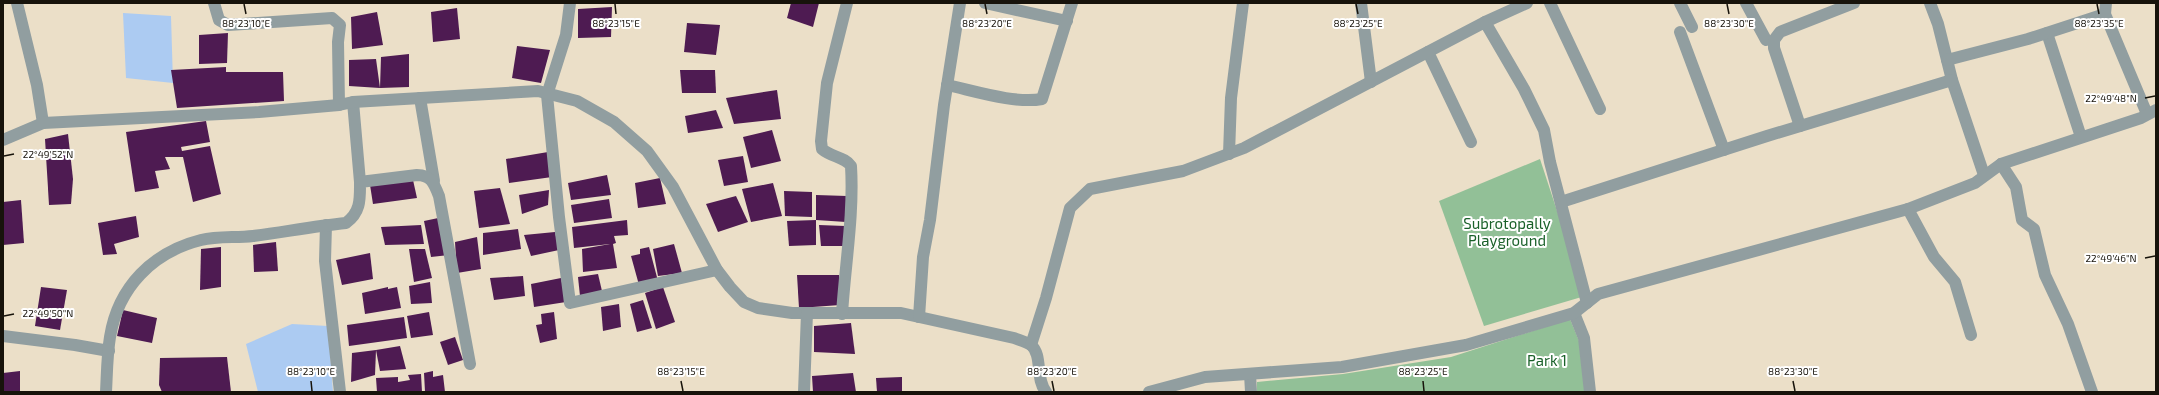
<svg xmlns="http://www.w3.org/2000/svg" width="2159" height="395" font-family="'Exo 2',sans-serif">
<rect width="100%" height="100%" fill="#ebdfc8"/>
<!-- green -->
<g fill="#92c097">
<path d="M1540,159L1585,296L1484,326L1439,201Z"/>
<path d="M1570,319L1579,341L1585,392H1257V382L1343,374L1451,357Z"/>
</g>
<!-- water -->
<g fill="#accbf2">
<path d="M123,13L171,16L173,83L126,78Z"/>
<path d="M292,324L328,326L333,392H258L246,344Z"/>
</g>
<!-- building -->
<g fill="#4e1b52">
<path d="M791,3H819L813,27L787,18Z"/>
<path d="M612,7L611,37L578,38V9Z"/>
<path d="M457,8L460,39L433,42L431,12Z"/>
<path d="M377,12L383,45L352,49L351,17Z"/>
<path d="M687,23L720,25L716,55L684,52Z"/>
<path d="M228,33L227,63L199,64V35Z"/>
<path d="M517,46L550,50L541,83L512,78Z"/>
<path d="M409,54V87L380,88L349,86V60L376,59L380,88L381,57Z"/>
<path d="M226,67V72H283L284,101L177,108L171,70Z"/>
<path d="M680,70H715L716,93H682Z"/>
<path d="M777,90L781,119L734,124L726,98Z"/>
<path d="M716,110L723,128L688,133L685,116Z"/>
<path d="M206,121L210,142L181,147L182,151L210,146L221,194L193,202L183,157H165L170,169L155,171L159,188L135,192L126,132Z"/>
<path d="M772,130L781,161L751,168L743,137Z"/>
<path d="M68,134L73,179L71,204L49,205L45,139Z"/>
<path d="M548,152L552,177L509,183L506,159Z"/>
<path d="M743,156L748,182L724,186L718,160Z"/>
<path d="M607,175L611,195L571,200L568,183Z"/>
<path d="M660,178L666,204L638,208L635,183Z"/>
<path d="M413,180L417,198L373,204L370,185Z"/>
<path d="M773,183L782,216L751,222L742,189Z"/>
<path d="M500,188L510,224L479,228L474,191Z"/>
<path d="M549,190L548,205L522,214L519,195Z"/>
<path d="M784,191L812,192V217L785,216Z"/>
<path d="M816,195L847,196L846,222L816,220Z"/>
<path d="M736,196L748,222L718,232L706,204Z"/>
<path d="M609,199L612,218L574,223L571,205Z"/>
<path d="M21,200L24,243L3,245V202Z"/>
<path d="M136,216L139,237L114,244L117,254L103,255L98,223Z"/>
<path d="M443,217L449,255L431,257L424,221Z"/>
<path d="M627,220L628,235L614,236L616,243L613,244L617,268L583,272L582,249L610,244L574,248L572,227Z"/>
<path d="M816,220V245L789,246L787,221Z"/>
<path d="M421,225L424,244L385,245L381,227Z"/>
<path d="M819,225L845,226L846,246H821Z"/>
<path d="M518,229L521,249L483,255V233Z"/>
<path d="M555,232L559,250L531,256L524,235Z"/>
<path d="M477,237L481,269L457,273L455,242Z"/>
<path d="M276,242L278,271L254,272L253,245Z"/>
<path d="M674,244L682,273L658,276L653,249Z"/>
<path d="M221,247V287L200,290L201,249Z"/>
<path d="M649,247L658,281L639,285L631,256L640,254V249Z"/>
<path d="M409,249H425L432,278L414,282Z"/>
<path d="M370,253L373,279L342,285L336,260Z"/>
<path d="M598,274L602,291L580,296L578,277Z"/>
<path d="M797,275H839L840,305L799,308Z"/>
<path d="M523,276L525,296L494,300L490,278Z"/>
<path d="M561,278L566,302L534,307L531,284Z"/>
<path d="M430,282L432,303L411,304L409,286Z"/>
<path d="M41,287L67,290L60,330L35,326Z"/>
<path d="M388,287V289L397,287L401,308L365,314L362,293Z"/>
<path d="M663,287L675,322L656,329L645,293Z"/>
<path d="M643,300L652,328L637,332L630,304Z"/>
<path d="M619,304L621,327L603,331L601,307Z"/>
<path d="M123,310L157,318L152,343L117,336Z"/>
<path d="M429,312L433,335L411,338L407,316Z"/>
<path d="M554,312L557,339L540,343L536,325L542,324L541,314Z"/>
<path d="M404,317L407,338L349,346L347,325Z"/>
<path d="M851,323L855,354L814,352V326Z"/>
<path d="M455,337L463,360L448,365L440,342Z"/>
<path d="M400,346L406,369L380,371L376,350Z"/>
<path d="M376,350L375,375L351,382L352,353Z"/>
<path d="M227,357L231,392H162L159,385L160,358Z"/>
<path d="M20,371V392H3V373Z"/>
<path d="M433,371V377L443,375L445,392H425L424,373Z"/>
<path d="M853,373L856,392H813L812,376Z"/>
<path d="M421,374L422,392H377L376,378L398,377V382L410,380L408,375Z"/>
<path d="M902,377V392H877L876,378Z"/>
</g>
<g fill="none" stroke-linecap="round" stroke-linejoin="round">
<!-- street -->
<g stroke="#919ea0" stroke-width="12">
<path d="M17,3L37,85L43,123"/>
<path d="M214,3L219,20L228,25L332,18L340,25L338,42L339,105"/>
<path d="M570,3L566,35L547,95L559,217L570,303L717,270"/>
<path d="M985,3L1067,21"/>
<path d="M1361,3L1371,82"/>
<path d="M1550,3L1600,109"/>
<path d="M1680,3L1692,27"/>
<path d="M1746,3L1766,40"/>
<path d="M1930,3L1938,24L1952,80L1984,175"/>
<path d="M2106,3L2105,14L2147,114"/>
<path d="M1485,22L1527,3"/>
<path d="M1680,32L1724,150"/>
<path d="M2047,33L2081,137"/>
<path d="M1428,52L1471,142"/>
<path d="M1947,60L2028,39L2105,14"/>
<path d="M947,85C975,91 1015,104 1042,99L1072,3"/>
<path d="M420,98L434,181"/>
<path d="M353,102L360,182"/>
<path d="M1800,126L1774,48V40L1780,32L1854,3"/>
<path d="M3,140L43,123L259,112L339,105L353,102L538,91L577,101L614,122L647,151L673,187L717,270L730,287L744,302L758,308L792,313H901L1014,338C1019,340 1027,342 1031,345C1043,355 1035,379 1046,392"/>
<path d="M1229,154L1231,98L1243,3"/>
<path d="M2001,164L2016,187L2022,220L2034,229L2045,275L2068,324L2092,392"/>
<path d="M1561,202L1767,136L1952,80"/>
<path d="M1908,209L1934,257L1955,282L1971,335"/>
<path d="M326,225L325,261L340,392"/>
<path d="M1574,313L1584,338L1590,392"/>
<path d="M842,314C845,265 854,215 851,166C845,157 831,157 822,149L821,141L827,83L847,3"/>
<path d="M919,317L923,257L930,220L944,105L960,3"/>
<path d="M3,336L75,345L109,351"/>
<path d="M1031,345L1046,298L1070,208L1090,189L1183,171L1244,148L1485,22L1524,89L1544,130L1550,162L1587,303"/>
<path d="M1250,374L1251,392"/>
<path d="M106,392C107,374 107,355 110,337C118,287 153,252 201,240C218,236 236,238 253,236C284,232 315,226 346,223C361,212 360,199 360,182L417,175C431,175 434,183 439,196L470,364"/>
<path d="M804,392L807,313"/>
<path d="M1149,392L1205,377L1342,367L1466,345L1574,313L1598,294L1908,209L1975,183L2001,164L2141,118L2156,110"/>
</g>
</g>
<!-- ticks -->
<path fill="none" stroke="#17130b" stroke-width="1.5" d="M244,4L246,14M615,4L616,14M985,4L987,14M1356,4L1358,14M1727,4L1729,14M2097,4L2099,14M2145,98L2155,96M4,156L14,154M2145,258L2155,256M4,316L14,314M311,381L312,391M681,381L683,391M1052,381L1054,391M1423,381L1424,391M1793,381L1795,391"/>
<g text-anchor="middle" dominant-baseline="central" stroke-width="4" stroke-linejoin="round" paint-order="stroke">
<!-- park labels -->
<g font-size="15" fill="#1a612a" stroke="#fff">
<text x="1507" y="223">Subrotopally<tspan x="1507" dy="17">Playground</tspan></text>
<text x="1547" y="360">Park 1</text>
</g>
</g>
<g font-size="10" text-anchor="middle" fill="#17130b" stroke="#fff" stroke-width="4" stroke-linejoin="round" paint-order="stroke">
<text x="246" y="27">88°23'10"E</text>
<text x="616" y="27">88°23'15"E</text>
<text x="987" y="27">88°23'20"E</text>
<text x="1358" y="27">88°23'25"E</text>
<text x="1729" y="27">88°23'30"E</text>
<text x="2099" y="27">88°23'35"E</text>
<text x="2111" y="102">22°49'48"N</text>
<text x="48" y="158">22°49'52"N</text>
<text x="2111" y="262">22°49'46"N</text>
<text x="48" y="317">22°49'50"N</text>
<text x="311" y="375">88°23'10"E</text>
<text x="681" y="375">88°23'15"E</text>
<text x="1052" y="375">88°23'20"E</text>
<text x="1423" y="375">88°23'25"E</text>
<text x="1793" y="375">88°23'30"E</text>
</g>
<!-- border -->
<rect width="2159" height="395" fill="none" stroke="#17130b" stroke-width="8"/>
</svg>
